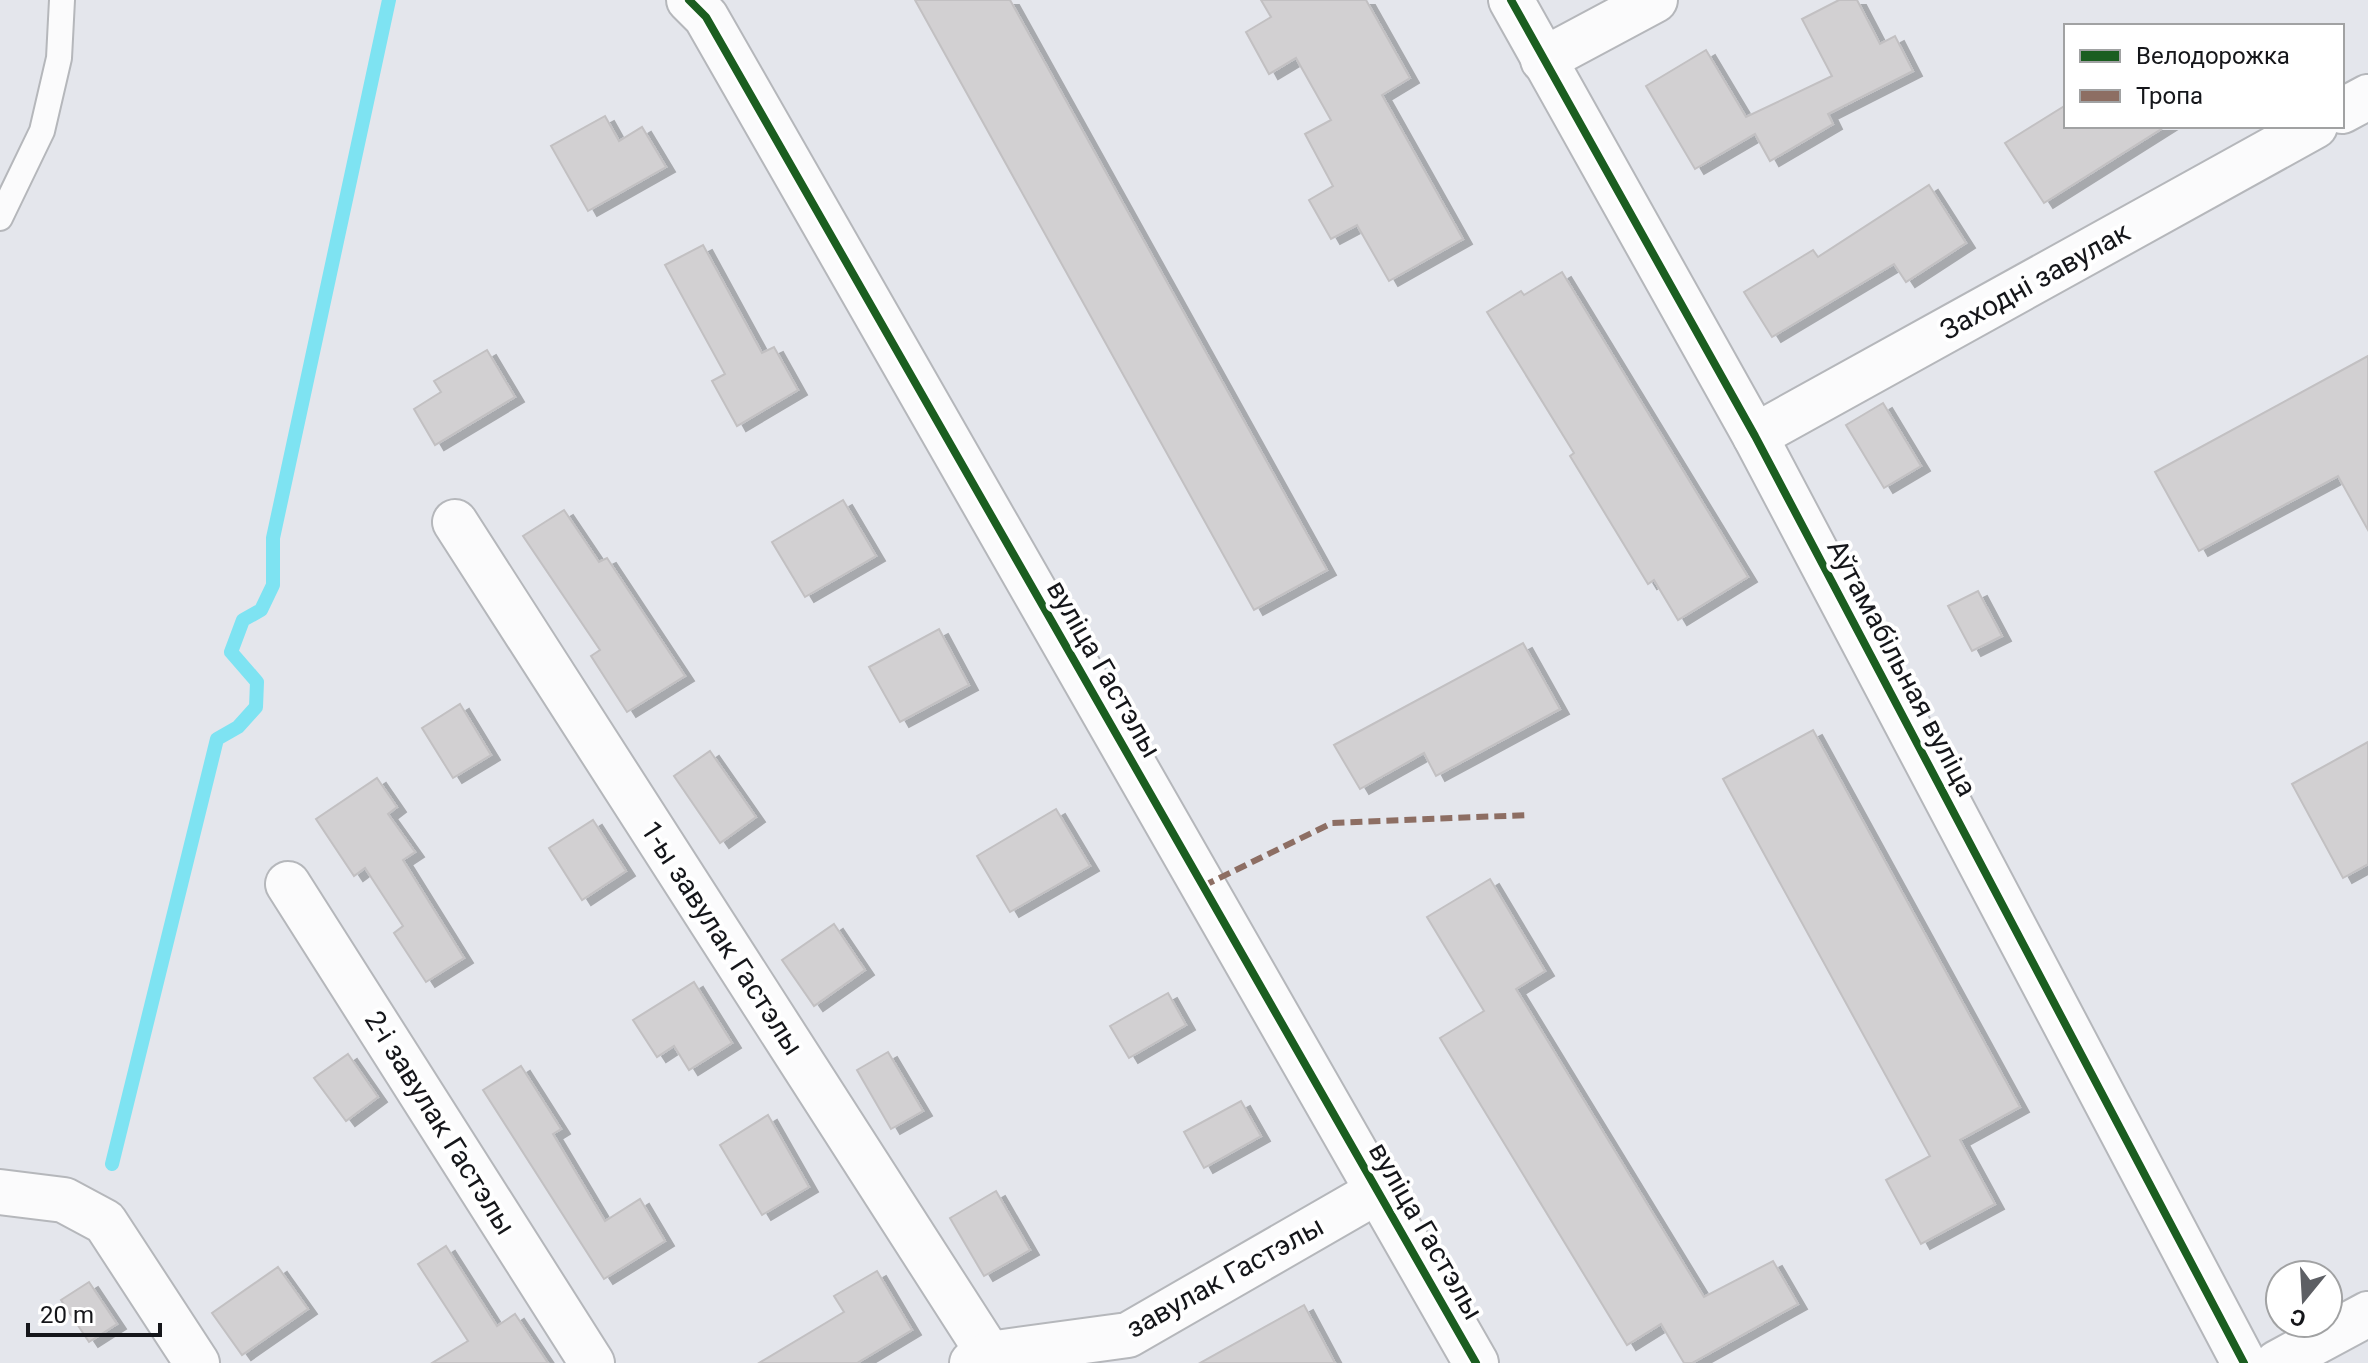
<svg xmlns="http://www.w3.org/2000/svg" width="2368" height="1363" font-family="Roboto,sans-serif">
<defs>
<filter id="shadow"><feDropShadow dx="9" dy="5" stdDeviation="0" flood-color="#0004"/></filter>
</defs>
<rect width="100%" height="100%" fill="#e4e6ec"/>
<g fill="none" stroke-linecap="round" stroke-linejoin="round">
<!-- stream -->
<path stroke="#7ee3f2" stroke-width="14" d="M112,1164L217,739L238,727L256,707L257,682L231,652L243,620L261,610L273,585V538L389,0"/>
</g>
<!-- building -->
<g fill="#d2d0d2" stroke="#c2c0c2" stroke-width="2" filter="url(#shadow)">
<path d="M915,0H1010L1327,570L1254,610Z"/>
<path d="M1261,0H1366L1410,78L1382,95L1463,239L1389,281L1357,225L1331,239L1309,200L1333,186L1305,134L1331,120L1296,58L1269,74L1246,32L1271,17Z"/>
<path d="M1839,0H1857L1880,44L1895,36L1913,71L1828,114L1833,124L1770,161L1755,134L1695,169L1646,86L1706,50L1746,117L1832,76L1802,19Z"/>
<path d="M2066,105V126H2166L2044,203L2005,143Z"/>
<path d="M605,116L619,141L642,127L666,167L588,211L551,146Z"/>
<path d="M1929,185L1966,243L1906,282L1894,264L1772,337L1744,292L1813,250L1818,257Z"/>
<path d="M703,245L762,353L774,347L798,390L737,426L712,381L725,374L665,265Z"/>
<path d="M1562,272L1748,577L1678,620L1654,580L1648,584L1570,456L1574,453L1487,312L1521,291L1524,295Z"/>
<path d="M487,350L515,397L435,445L414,409L441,392L434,381Z"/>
<path d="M2368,356V530L2338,476L2199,551L2155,472Z"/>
<path d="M1883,403L1921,466L1884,488L1846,425Z"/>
<path d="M843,500L876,556L805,597L772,542Z"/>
<path d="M564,510L599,562L607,558L685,676L627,712L591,656L600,650L523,536Z"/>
<path d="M1978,591L2002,636L1972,651L1948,606Z"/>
<path d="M939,629L969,685L900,722L869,667Z"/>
<path d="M1523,643L1560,709L1436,776L1424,753L1360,789L1334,745Z"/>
<path d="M460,704L491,755L453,778L422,728Z"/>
<path d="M1813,730L2020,1107L1960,1140L1995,1204L1921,1244L1886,1180L1930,1156L1723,779Z"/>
<path d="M2368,742V864L2343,878L2292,784Z"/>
<path d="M710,751L756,817L720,843L674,776Z"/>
<path d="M377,778L397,807L388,814L415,852L403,860L464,958L426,982L394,933L403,926L365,868L354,876L316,819Z"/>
<path d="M1056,809L1090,866L1010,912L977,856Z"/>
<path d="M593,820L626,871L582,900L549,848Z"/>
<path d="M1490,879L1545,971L1516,989L1704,1297L1773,1261L1798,1304L1692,1363H1684L1661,1324L1627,1345L1440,1038L1484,1011L1427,917Z"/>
<path d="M834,924L865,970L814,1006L782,960Z"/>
<path d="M694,982L732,1043L689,1070L674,1046L657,1057L633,1020Z"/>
<path d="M1168,993L1186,1025L1129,1058L1110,1026Z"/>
<path d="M888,1052L923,1111L891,1129L857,1070Z"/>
<path d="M348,1054L378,1097L346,1121L314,1078Z"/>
<path d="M521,1066L561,1129L553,1134L605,1221L640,1199L665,1241L604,1279L483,1090Z"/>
<path d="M1241,1101L1261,1136L1204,1168L1184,1132Z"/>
<path d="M768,1115L809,1187L762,1215L720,1145Z"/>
<path d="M996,1191L1030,1250L984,1276L950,1218Z"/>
<path d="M446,1246L497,1326L515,1314L548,1363H432L468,1341L418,1264Z"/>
<path d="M278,1267L308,1309L242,1355L212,1313Z"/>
<path d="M877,1271L912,1330L857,1363H759L844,1312L834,1296Z"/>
<path d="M89,1282L117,1324L89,1342L61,1300Z"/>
<path d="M1304,1305L1335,1363H1200Z"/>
</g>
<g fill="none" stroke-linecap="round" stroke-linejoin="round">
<defs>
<path id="service" d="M0,218L42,131L59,58L62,0"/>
<g id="minor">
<path d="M689,0L706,17L1476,1363"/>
<path d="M1511,0L1755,436L2244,1363"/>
<path d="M1543,60L1655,0"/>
<path d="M2342,111L2368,97"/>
<path d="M1755,436L2315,126"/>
<path d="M455,522L989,1354"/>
<path d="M288,884L592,1363"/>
<path d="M0,1192L64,1200L105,1222L197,1363"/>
<path d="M972,1363L989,1354L1128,1335L1378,1191"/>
</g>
<path id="primary" d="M2277,1363L2368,1314"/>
</defs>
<!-- service casing -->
<use href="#service" stroke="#b5b7bb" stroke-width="28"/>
<!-- minor casing -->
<use href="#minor" stroke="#b5b7bb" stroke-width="48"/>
<!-- primary casing -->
<use href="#primary" stroke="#b5b7bb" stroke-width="48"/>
<!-- service -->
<use href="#service" stroke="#fbfbfc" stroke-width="24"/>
<!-- minor -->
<use href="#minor" stroke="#fbfbfc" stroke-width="44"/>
<!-- primary -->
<use href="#primary" stroke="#fbfbfc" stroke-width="44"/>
<!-- quiet -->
<path stroke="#8d6e63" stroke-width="6" stroke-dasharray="12 6" stroke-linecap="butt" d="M1203,886L1332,823L1528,815"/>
<defs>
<g id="cycleway">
<path d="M689,0L706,17L1476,1363"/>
<path d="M1511,0L1755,436L2244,1363"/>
</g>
</defs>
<!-- cycleway casing -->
<use href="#cycleway" stroke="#fff" stroke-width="13"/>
<!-- cycleway -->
<use href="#cycleway" stroke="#1b5e20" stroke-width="8"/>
</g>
<g text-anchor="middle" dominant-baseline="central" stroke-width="8" stroke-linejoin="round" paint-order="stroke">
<!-- street labels -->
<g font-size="28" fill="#15161a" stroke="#fff">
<text transform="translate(2035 281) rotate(-29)">Заходні завулак</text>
<text transform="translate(1902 668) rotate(62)">Аўтамабільная вуліца</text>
<text transform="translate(1104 669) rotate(60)">вуліца Гастэлы</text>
<text transform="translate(722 938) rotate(57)">1-ы завулак Гастэлы</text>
<text transform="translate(440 1123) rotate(58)">2-і завулак Гастэлы</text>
<text transform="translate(1426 1231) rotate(60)">вуліца Гастэлы</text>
<text transform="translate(1225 1277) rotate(-29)">завулак Гастэлы</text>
</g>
</g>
<!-- legend -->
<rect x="2064" y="24" width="280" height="104" fill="#ffffff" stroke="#a1a2a3" stroke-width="2"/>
<rect x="2080" y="50" width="40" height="12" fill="#1b5e20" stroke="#a1a2a3" stroke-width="2"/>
<text x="2136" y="64" font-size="24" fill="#15161a">Велодорожка</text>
<rect x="2080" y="90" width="40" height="12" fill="#8d6e63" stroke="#a1a2a3" stroke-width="2"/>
<text x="2136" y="104" font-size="24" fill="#15161a">Тропа</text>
<!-- north arrow -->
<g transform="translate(2304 1299) rotate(198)"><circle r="38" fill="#ffffff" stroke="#a1a2a3" stroke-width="2"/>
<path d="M0-6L14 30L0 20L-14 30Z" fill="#5d5f64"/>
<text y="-12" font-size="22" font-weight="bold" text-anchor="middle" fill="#15161a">С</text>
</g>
<!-- scale -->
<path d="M28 1323v12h132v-12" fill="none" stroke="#15161a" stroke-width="4"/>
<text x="40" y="1323" font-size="24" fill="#15161a" stroke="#ffffff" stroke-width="6" paint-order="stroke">20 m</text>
</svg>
